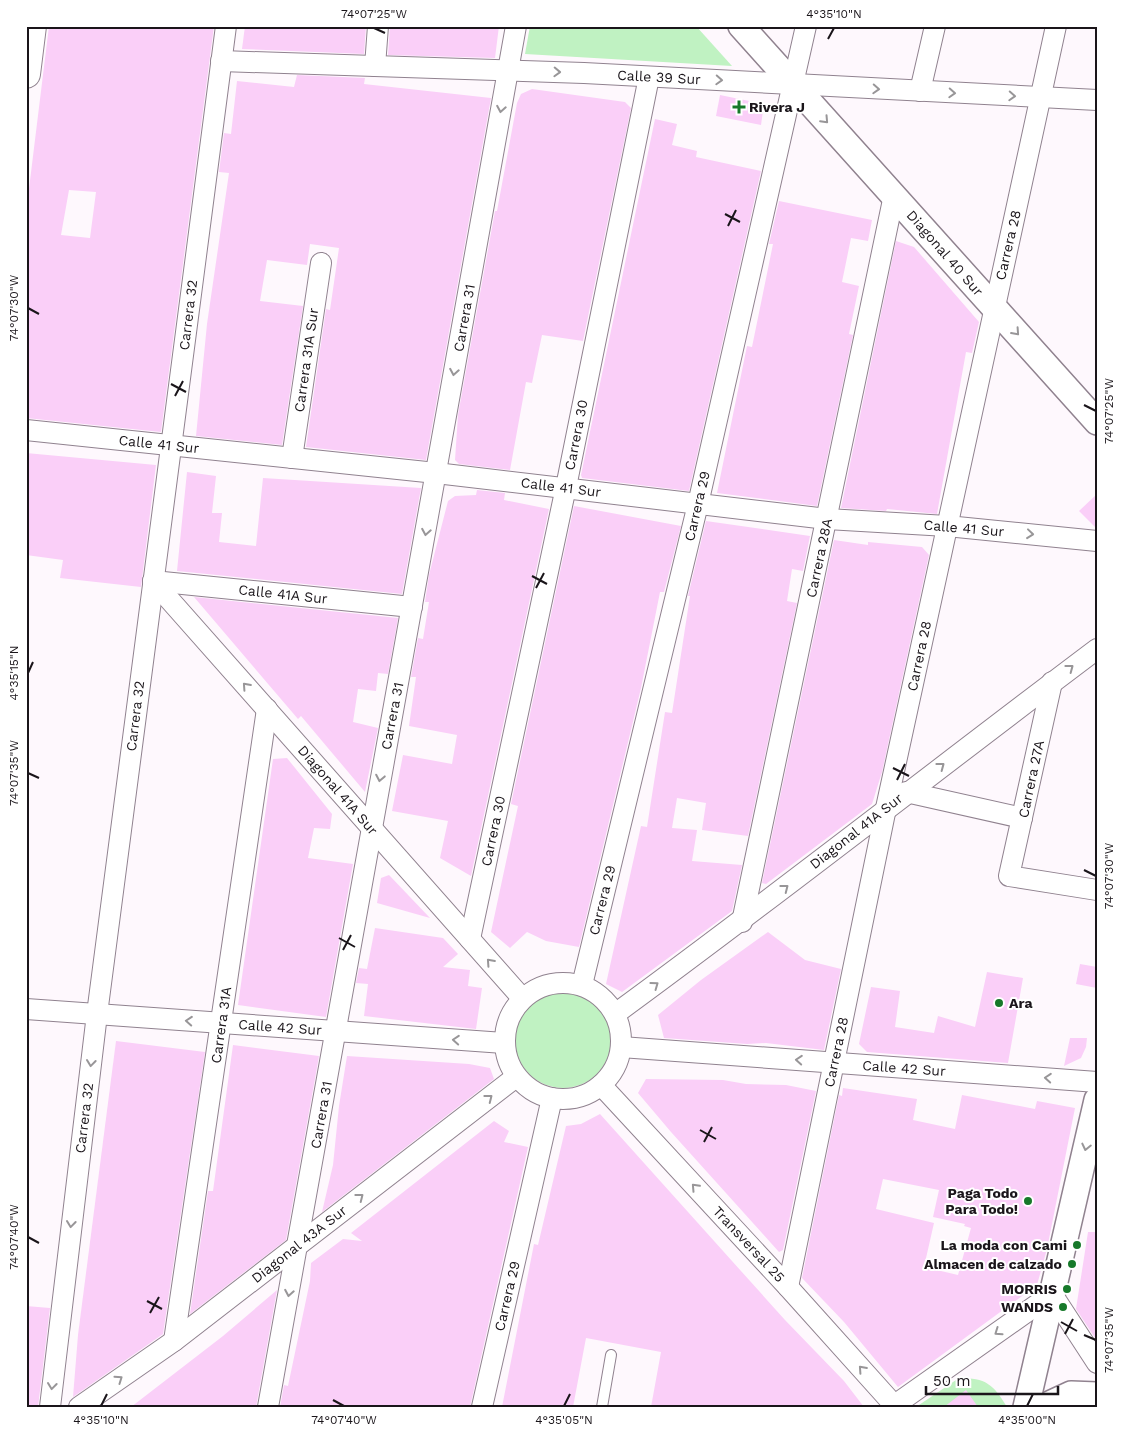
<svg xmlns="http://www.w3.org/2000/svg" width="1123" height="1433" font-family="'Work Sans',sans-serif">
<rect width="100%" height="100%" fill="#fef8fd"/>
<!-- green -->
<g fill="#c0f2c2">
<path d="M530,26H696L732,66L525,54Z"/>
<circle cx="563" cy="1040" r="48"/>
<path d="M959,1378C986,1378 993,1384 1007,1407H916Z"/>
</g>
<!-- building -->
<g fill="#facff8" fill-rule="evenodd">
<path d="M49,26H214L161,432L26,418V213ZM69,190L96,192L90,238L61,235Z"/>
<path d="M245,26H366L364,54L242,49Z"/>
<path d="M390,26H499L495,58L388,55Z"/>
<path d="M297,75L365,78L364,84L491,98L426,460L306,447L326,309L330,310L339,248L310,244L307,265L267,260L260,301L303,306L282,445L196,436L207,324L229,173L219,172L224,133L231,134L237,81L294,87Z"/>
<path d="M532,89L625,102L631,108L583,341L542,335L532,383L526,382L510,470L459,464L455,460L458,415L495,211H497L517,103L521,94Z"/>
<path d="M720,95L759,103L763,111L761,125L716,116Z"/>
<path d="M655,119L677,124L672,145L697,151L696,157L761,171L689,491L582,478L581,475Z"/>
<path d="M779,201L872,220L868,241L851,238L842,282L859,286L849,334L853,335L817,506L717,493L747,346L752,347L773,244H769Z"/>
<path d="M896,241L914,247L979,322L972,353L966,352L937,514L887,509L886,511L841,508Z"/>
<path d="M26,453L156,465L141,587L60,578L63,560L26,555Z"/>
<path d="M187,472L216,476L212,513H222L219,542L256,546L263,478L421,488L402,594L177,571Z"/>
<path d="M477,490L505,493L504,500L549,509L471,876L440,858L448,821L392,811L403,755L452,764L457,735L409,726L416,677H411L418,638L423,639L429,602H425L429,575L448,501L455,496L476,495Z"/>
<path d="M1097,494V529L1079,511Z"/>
<path d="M574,506L681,526L664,592H660L641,688L579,947L546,941L527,932L510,948L491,932L518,806L511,804Z"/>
<path d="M706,521L810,536L803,571L792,569L787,601L797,603L748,836L702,830L706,803L677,798L672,828L697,830L692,861L742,865L732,911L622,992L606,984L641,826L647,827L665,712L672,713L690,596H688Z"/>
<path d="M834,540L868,545V542L922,547L929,555L882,772L872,804L766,884L762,883Z"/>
<path d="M194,597L398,618L388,674L378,673L376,691L358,689L353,722L378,728L365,792L301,716L298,719Z"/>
<path d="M287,758L332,814L330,829L314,828L308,858L353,864L326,1017L238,1005L273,759Z"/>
<path d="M389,875L430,918L377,903L381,878Z"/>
<path d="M375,928L443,938L458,954L443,967L470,970L468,986L482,988L476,1029L364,1016L368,984L356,983L359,968L367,969Z"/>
<path d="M768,932L805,960L841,969L824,1050L766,1043L747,1044L664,1038L658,1015L701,980Z"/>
<path d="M1080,964L1097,967V988L1076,984Z"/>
<path d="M987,972L1023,978L1008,1063L867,1052L859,1044L871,987L900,991L895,1027L934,1033L938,1016L975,1027Z"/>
<path d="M1070,1038H1087L1086,1047L1081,1058L1064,1066Z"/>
<path d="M116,1041L205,1052L163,1334L73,1397L78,1335Z"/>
<path d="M233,1045L319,1056L318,1062L286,1240L190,1314L208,1191H213Z"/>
<path d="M347,1056L469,1064L490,1068L494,1079L322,1212L333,1165L339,1106Z"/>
<path d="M646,1079L723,1080L746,1084L786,1085L816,1091L783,1250L779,1252L671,1132L638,1093Z"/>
<path d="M843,1088L917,1099L913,1120L955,1129L962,1095L1035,1109L1037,1101L1075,1108L1047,1249L1037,1285L898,1387L844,1322L802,1278L839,1095L842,1096ZM883,1179L939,1190L933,1217L965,1224L964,1226L971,1228L958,1275L924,1267L934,1223L876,1209Z"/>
<path d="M600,1114L785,1320L844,1381L864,1407H651L661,1352L586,1338L573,1407H502L534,1244L538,1245L566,1126L581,1124Z"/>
<path d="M494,1121L509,1131L504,1142L528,1147L470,1407H280L284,1385L288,1386L310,1281L311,1263L343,1239L362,1241L351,1233Z"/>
<path d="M1088,1232H1097V1341L1076,1309Z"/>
<path d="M277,1290L256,1407H131L223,1336Z"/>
<path d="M26,1306L50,1308L38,1407H26Z"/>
<path d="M966,1390L978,1407H944Z"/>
</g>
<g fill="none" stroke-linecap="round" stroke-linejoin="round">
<defs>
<path id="service" d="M602,1407L611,1355"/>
<g id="minor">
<path d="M221,61L584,73L1097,100"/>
<path d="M375,66L378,26"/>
<path d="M920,91L935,26"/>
<path d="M26,430L436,473L827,519L947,526L1097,541"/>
<path d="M292,458L321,263"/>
<path d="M153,581L522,998"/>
<path d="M153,581L412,607"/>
<path d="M1052,682L1009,876L1097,890"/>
<path d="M906,792L1022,818"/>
<path d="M742,922L894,195"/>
<path d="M470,939L566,487L649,77"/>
<circle cx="563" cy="1041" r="58"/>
<path d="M582,985L698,504L806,26"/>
<path d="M26,1009L504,1043"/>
<path d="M615,1014C778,895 936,770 1097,649"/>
<path d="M621,1047L1097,1082"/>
<path d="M601,1085L788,1287L894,1405"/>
<path d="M788,1287L886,808L1056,26"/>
<path d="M174,1341L267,709"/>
<path d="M50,1407L97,1014L226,26"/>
<path d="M79,1407L174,1341L516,1077"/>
<path d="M268,1407L516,26"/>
<path d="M482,1407L552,1098"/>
<path d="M892,1407L1052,1294L1097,1363"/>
</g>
<g id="tertiary">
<path d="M741,26L1097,422"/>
<path d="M1026,1407L1097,1100"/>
<path d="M1043,1407L1071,1394L1097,1395"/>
</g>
<path id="secondary" d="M26,74L32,26"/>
</defs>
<!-- service casing -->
<use href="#service" stroke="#90828f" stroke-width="12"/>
<!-- minor casing -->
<use href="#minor" stroke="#90828f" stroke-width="22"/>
<!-- tertiary casing -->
<use href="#tertiary" stroke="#90828f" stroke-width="28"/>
<!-- secondary casing -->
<use href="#secondary" stroke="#90828f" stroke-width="30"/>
<!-- service -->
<use href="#service" stroke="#fff" stroke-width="10"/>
<!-- minor -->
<use href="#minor" stroke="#fff" stroke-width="20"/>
<!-- tertiary -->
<use href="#tertiary" stroke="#fff" stroke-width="25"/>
<!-- secondary -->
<use href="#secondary" stroke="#fff" stroke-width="28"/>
</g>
<!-- one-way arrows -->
<defs><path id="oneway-chevron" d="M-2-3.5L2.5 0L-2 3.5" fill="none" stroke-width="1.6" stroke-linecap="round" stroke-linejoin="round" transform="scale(1.25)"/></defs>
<g stroke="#989698">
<use href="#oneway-chevron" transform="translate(557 72) rotate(2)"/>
<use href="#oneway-chevron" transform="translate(719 80) rotate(3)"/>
<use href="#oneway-chevron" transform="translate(876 89) rotate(3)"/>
<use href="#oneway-chevron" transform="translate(952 93) rotate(3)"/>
<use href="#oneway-chevron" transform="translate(1012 96) rotate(3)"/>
<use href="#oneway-chevron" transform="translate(501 109) rotate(100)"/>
<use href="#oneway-chevron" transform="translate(825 120) rotate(47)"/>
<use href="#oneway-chevron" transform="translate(1016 332) rotate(48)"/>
<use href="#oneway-chevron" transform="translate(454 372) rotate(100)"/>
<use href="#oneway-chevron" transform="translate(426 532) rotate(100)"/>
<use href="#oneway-chevron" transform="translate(1030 534) rotate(6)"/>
<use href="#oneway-chevron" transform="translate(1070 668) rotate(-37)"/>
<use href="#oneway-chevron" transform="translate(246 686) rotate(-132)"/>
<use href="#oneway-chevron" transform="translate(941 766) rotate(-37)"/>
<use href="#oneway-chevron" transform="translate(380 778) rotate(101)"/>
<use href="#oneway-chevron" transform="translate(785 888) rotate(-38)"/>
<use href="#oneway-chevron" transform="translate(490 962) rotate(-132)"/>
<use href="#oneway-chevron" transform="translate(655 985) rotate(-36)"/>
<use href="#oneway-chevron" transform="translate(189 1021) rotate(-176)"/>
<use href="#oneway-chevron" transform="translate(456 1040) rotate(-176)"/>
<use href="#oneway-chevron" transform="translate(799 1060) rotate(-176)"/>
<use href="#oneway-chevron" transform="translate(91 1063) rotate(97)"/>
<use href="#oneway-chevron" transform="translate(1048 1078) rotate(-176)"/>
<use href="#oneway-chevron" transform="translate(489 1098) rotate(-38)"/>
<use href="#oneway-chevron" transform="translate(1086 1147) rotate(103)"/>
<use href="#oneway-chevron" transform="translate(695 1187) rotate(-133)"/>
<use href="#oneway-chevron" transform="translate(360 1197) rotate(-38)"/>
<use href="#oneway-chevron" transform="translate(71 1224) rotate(97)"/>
<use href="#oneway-chevron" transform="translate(289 1293) rotate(100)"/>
<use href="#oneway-chevron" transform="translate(998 1332) rotate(145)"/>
<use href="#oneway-chevron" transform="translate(862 1369) rotate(-132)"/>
<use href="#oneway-chevron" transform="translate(119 1379) rotate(-35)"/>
<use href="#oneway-chevron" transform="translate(52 1386) rotate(97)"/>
</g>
<!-- ticks -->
<path fill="none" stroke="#1a151a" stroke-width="2" d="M374,28L385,33M828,39L834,28M725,214L740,222M728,226L736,210M28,308L39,314M171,384L186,392M175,396L183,381M1084,405L1096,411M532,576L547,584M536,588L544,573M28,673L33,662M893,768L909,776M28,773L39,778M897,780L905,764M1084,870L1096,876M339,938L355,947M343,950L351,935M700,1130L716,1139M704,1142L712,1127M28,1237L39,1243M147,1301L162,1309M150,1313L159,1297M1061,1322L1077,1331M1065,1334L1073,1319M1084,1335L1096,1340M333,1400L344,1406M101,1406L107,1394M564,1406L570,1394M1027,1406L1033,1394"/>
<!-- markers -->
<g fill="#17792a" stroke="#fff" stroke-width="2">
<path d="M736.5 99.5h5v5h5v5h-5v5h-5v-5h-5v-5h5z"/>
<circle cx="999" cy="1003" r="5"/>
<circle cx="1028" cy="1201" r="5"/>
<circle cx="1077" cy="1245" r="5"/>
<circle cx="1072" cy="1264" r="5"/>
<circle cx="1067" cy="1289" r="5"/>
<circle cx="1063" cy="1307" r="5"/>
</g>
<g text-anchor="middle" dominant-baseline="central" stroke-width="4" stroke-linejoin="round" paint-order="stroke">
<!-- street labels -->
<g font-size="14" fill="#1a151a" stroke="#fff">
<text transform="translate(659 77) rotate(3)">Calle 39 Sur</text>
<text transform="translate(1008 245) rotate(-77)">Carrera 28</text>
<text transform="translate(945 253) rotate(49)">Diagonal 40 Sur</text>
<text transform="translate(188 315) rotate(-83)">Carrera 32</text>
<text transform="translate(464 318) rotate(-80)">Carrera 31</text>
<text transform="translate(306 360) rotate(-82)">Carrera 31A Sur</text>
<text transform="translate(576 435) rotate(-79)">Carrera 30</text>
<text transform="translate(159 444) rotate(6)">Calle 41 Sur</text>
<text transform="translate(561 487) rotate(7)">Calle 41 Sur</text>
<text transform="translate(697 506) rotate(-77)">Carrera 29</text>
<text transform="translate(964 528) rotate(5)">Calle 41 Sur</text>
<text transform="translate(819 558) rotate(-78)">Carrera 28A</text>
<text transform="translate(283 594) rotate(6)">Calle 41A Sur</text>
<text transform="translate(919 656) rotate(-78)">Carrera 28</text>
<text transform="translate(135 716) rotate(-83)">Carrera 32</text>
<text transform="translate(392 716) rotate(-79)">Carrera 31</text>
<text transform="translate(1031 779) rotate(-78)">Carrera 27A</text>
<text transform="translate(338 790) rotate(49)">Diagonal 41A Sur</text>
<text transform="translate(493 831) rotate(-78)">Carrera 30</text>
<text transform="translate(856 831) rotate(-38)">Diagonal 41A Sur</text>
<text transform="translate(602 900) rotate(-76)">Carrera 29</text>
<text transform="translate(221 1025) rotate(-82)">Carrera 31A</text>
<text transform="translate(280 1027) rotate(4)">Calle 42 Sur</text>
<text transform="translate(836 1052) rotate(-78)">Carrera 28</text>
<text transform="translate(904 1068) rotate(4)">Calle 42 Sur</text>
<text transform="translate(321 1115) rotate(-80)">Carrera 31</text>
<text transform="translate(84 1118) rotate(-83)">Carrera 32</text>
<text transform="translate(299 1244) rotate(-38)">Diagonal 43A Sur</text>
<text transform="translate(749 1244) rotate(47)">Transversal 25</text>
<text transform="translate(507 1296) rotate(-77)">Carrera 29</text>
</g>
<!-- poi labels -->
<g font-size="14" font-weight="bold" fill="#1a151a" stroke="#fff" text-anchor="end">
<text x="749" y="107" text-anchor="start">Rivera J</text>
<text x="1009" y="1003" text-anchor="start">Ara</text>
<text x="1018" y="1193">Paga Todo<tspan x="1018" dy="16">Para Todo!</tspan></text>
<text x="1067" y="1245">La moda con Cami</text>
<text x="1062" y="1264">Almacen de calzado</text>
<text x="1057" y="1289">MORRIS</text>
<text x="1053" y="1307">WANDS</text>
</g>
</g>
<!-- border -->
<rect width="1123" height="1433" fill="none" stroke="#ffffff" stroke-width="55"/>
<!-- scale -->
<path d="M926 1386v8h132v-8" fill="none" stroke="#1a151a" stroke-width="2.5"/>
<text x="933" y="1386" font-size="15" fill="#1a151a" stroke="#ffffff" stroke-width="4" paint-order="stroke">50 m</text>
<rect x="28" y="28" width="1068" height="1378" fill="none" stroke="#1a151a" stroke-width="2"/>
<g font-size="12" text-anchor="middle" fill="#1a151a">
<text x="374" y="18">74°07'25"W</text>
<text x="834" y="18">4°35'10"N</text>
<text transform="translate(14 308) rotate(-90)" y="4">74°07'30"W</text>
<text transform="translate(1109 411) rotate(-90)" y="4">74°07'25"W</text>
<text transform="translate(14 673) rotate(-90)" y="4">4°35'15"N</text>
<text transform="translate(14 773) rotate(-90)" y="4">74°07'35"W</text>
<text transform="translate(1109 876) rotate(-90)" y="4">74°07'30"W</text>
<text transform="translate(14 1237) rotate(-90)" y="4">74°07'40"W</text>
<text transform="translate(1109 1340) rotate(-90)" y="4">74°07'35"W</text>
<text x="101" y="1424">4°35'10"N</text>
<text x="344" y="1424">74°07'40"W</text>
<text x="564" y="1424">4°35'05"N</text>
<text x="1027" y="1424">4°35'00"N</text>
</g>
</svg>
